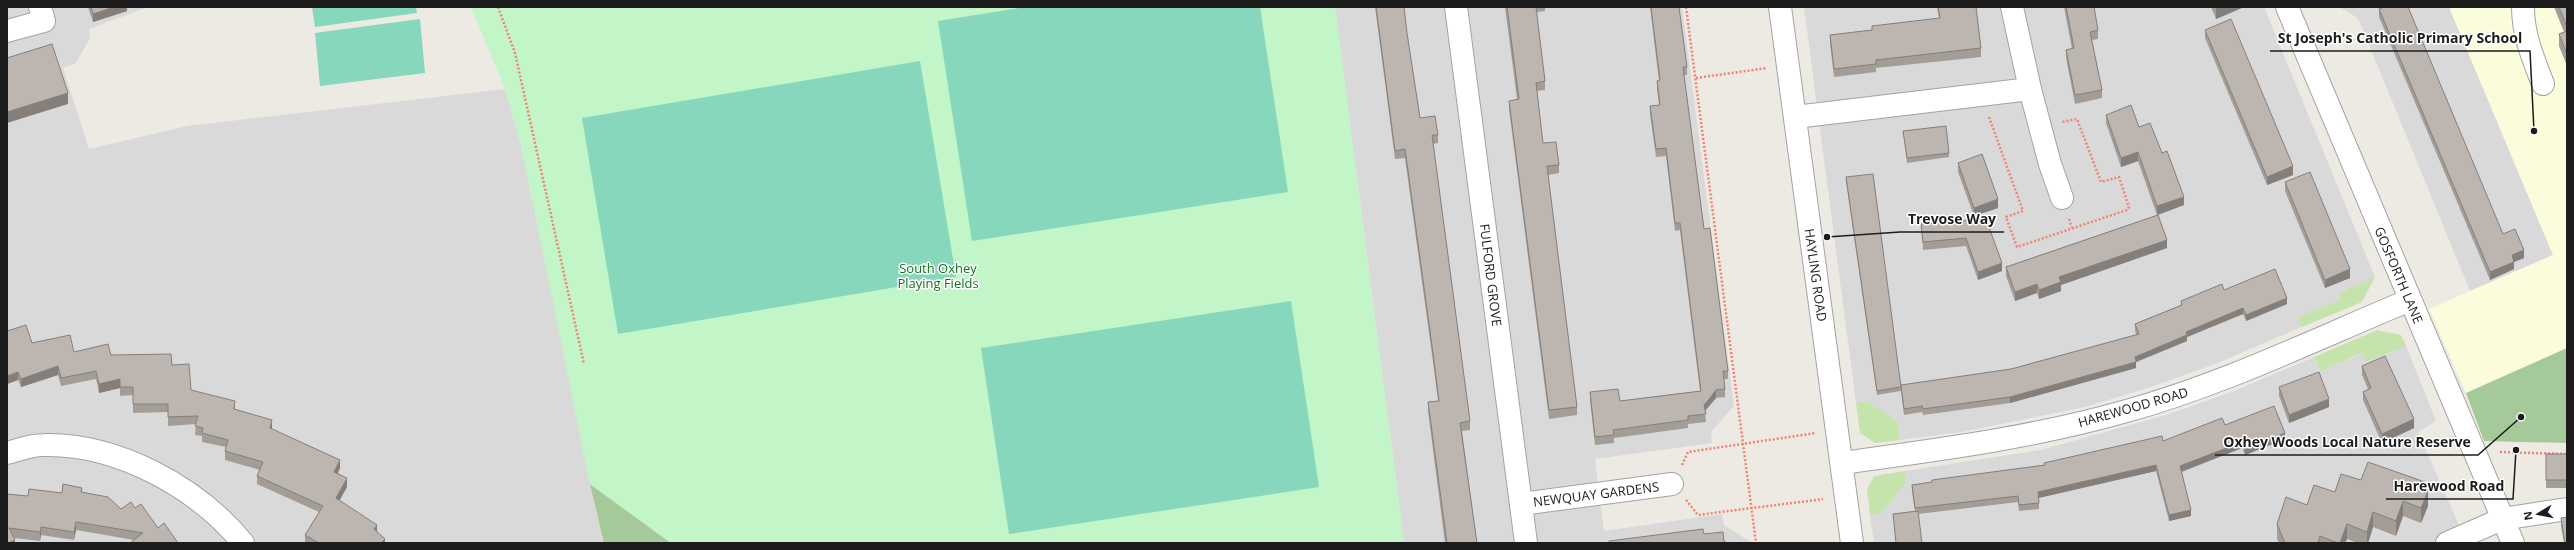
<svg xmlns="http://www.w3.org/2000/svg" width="2574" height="550" font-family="'Open Sans',sans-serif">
<rect width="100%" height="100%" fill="#edeae3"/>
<!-- residential -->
<g fill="#dad9d9">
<path d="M7,7H148L89,29L90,38L76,63L63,68L89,149L187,126L505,89L521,145L604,543H7Z"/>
<path d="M1335,7H1682L1734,406L1711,432L1712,443L1595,459L1604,531L1722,514L1724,525L1752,543H1404Z"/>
<path d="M1804,7H2264L2375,277L2339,293L2341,300L2299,317L2302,327L2215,364L2148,388L2085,407L1962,432L1900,440L1898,421L1868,402L1856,403Z"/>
<path d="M2339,7H2449L2553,255L2470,291L2358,18Z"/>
<path d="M2406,346L2436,421L2418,432L2467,543H1874L1870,515L1881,513L1906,483L1905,471L2041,450L2169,414L2234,391L2314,357L2321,371L2363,353L2367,362Z"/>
</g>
<!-- education -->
<path fill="#fbfcdc" d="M2449,7H2567V348L2466,393L2429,309L2553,255Z"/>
<!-- grass -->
<g fill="#c5e4ac">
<path d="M2375,277L2362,302L2302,327L2298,317L2340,300L2339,293Z"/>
<path d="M2377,330L2401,335L2406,346L2366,362L2362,353L2321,371L2314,357Z"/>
<path d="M1868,402L1898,421L1900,440L1875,443L1860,433L1856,403Z"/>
<path d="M1905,471L1906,483L1881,513L1870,515L1867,489L1874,476Z"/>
</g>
<!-- forest -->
<g fill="#a6c99a">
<path d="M2567,348V443L2484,441L2466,393Z"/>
<path d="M590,484L671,543H604Z"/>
</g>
<!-- park -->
<path fill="#c2f5c8" d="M471,7H1335L1404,543H671L590,484L521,145L505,89Z"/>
<!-- pitch -->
<g fill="#86d7bb">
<path d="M312,7H416L417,13L315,27Z"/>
<path d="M1026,7H1260L1288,192L972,241L938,21Z"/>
<path d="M420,19L425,73L320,86L315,33Z"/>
<path d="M920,61L956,277L618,334L582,118Z"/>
<path d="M1291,301L1319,487L1009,534L981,348Z"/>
</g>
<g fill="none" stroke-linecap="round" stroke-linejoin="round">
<defs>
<g id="minor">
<path d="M1456,7L1526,543"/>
<path d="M1780,7L1852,543"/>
<path d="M2287,7L2513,543"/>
<path d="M2523,7C2523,35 2533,58 2543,84"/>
<path d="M7,31L44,21L40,7"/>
<path d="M2030,89L2050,164L2062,198"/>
<path d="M1795,117L2030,89L2012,7"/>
<path d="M7,453C18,450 31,445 43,445C117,443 197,487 243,543"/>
<path d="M1842,463C1936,450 2031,438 2123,412C2222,385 2316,339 2410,300"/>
<path d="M1521,504L1672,484"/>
<path d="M2447,543L2502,519L2567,509"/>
</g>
</defs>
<!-- minor casing -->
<use href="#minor" stroke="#a3a3a3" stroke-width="24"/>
<!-- path -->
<g stroke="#ef8472" stroke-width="2.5" stroke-dasharray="2 2" stroke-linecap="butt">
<path d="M498,7L515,53L584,364"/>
<path d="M1686,7L1756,543"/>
<path d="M1696,78L1767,68"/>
<path d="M1989,117L2023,211L2006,217L2017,247L2127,210L2129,207L2119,177L2101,182L2077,119L2062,122"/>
<path d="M2069,219L2072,228"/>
<path d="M2500,452L2567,454"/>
<path d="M1682,465L1688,452L1816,433"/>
<path d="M1686,500L1698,515L1823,499"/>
</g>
<!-- minor -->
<use href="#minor" stroke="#fff" stroke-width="22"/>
</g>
<!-- wall -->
<g fill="#a39d97">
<path d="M88,7H127V11L93,22Z"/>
<path d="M1375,7H1404L1407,33L1420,118L1438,135V143L1433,144L1470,421V430L1462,431L1477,543H1445L1428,411V402L1438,401L1433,362L1405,158L1395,159Z"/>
<path d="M1505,7H1545V11L1536,12L1545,81V90L1537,91L1543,143L1559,165V173L1548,175L1577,407V415L1549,419L1509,109V101L1517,99Z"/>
<path d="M1650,7H1679L1687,67V75H1684L1704,229L1728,371V379H1724L1725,389V397L1716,398L1710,405L1705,411L1706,422L1688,424V428L1614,438V443L1595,445L1590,400V392L1620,401L1700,391L1680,230L1675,231L1666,156L1656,157L1650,114V106L1659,105L1657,89V81H1659Z"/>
<path d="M1937,7H1976L1981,48V57L1876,68V72L1834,77L1830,43V35L1872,30V26L1939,18Z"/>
<path d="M2064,7H2094L2098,30V39L2092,40L2102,90V98L2075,104L2066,58V50L2072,49Z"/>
<path d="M2211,7H2244L2216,19Z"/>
<path d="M2554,7H2567V66L2559,46V34L2564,32Z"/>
<path d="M2379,9L2503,234L2524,258L2514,262V269L2490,280L2379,17Z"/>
<path d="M2205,30L2293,175L2267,185L2205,38Z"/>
<path d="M2106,115L2139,127L2162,153L2184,205L2158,215L2167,248L2061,285V291L2039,299L2037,293L2015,301L2006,276V267L2157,215L2138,161L2121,167L2106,123Z"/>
<path d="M1903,131L1949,153V157L1907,163Z"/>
<path d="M1958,163L1998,208L1974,216L1958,172Z"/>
<path d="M1846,177L1901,387L2011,369L2136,335L2135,330V324L2181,305V301L2224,290L2287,304L2246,321L2243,314L2187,337V341L2136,362V368L2010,403L1923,415L1922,412L1904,415L1901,391L1877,395L1846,182Z"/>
<path d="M2285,182L2350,278L2325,288L2285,191Z"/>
<path d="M1986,219L2002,271L1978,280L1966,246L1923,250L1921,224Z"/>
<path d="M32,343L74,352L111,355L172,365L191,390L235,410L272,428V429L340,468L338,473L347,487L339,500L377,531L385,543H305V535L319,512L257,484V476L260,470L225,460V451L226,447L202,442V436L195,435L196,424L168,426V412L133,413V395L120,396V388L99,393L96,379L61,386L58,375L21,387L18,380L7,384Z"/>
<path d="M2362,366L2414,428L2382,443L2363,400V392L2368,389L2362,375Z"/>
<path d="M2279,387L2329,407L2289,423L2279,396Z"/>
<path d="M2225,425L2285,439L2245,455L2242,448L2182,472L2191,516L2169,521L2156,471L2039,498V509L2019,511L2018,502L1918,514L1922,543H1896L1893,514L1915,511L1912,491V485L2044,465V463L2163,441Z"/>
<rect x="2546" y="454" width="21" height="34"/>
<path d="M2341,474L2428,506L2421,523L2403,516L2396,536L2373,527L2368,543H2357L2347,539L2345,543H2279L2277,539V524L2307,505L2335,492Z"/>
<path d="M82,492L121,509L135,508L158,528L178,543L134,540L76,530L74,540L41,535L40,541L14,538L15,543H7V494L28,496Z"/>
<path d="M2561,518L2567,543H2564L2561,526Z"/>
</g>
<!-- shaded-wall -->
<g fill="#847f7b">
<path d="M114,7H127V11L93,22V14Z"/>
<path d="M2216,7H2244L2216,19Z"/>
<path d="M68,93V104L7,123V112Z"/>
<path d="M2138,152V161L2121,167V158Z"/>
<path d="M2293,166V175L2267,185V177Z"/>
<path d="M2184,197V205L2157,215V206Z"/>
<path d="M1998,199V208L1974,216V208Z"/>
<path d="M2167,240V248L2061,285V291L2039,299V290L2059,277Z"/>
<path d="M2524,250V258L2514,262V269L2490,280V272L2512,255Z"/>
<path d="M2002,263V271L1978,280V272Z"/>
<path d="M2350,269V278L2325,288V280Z"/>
<path d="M2037,284V293L2015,301V292Z"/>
<path d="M2287,298V304L2246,321V315Z"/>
<path d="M2243,308V314L2187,337V341L2136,362V368L2010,403V397L2135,357L2186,332Z"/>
<path d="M58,366V375L21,387V379Z"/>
<path d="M18,372V380L7,384V376Z"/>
<path d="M120,379V388L99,393V384Z"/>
<path d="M1716,390V398L1704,412V405Z"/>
<path d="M2329,399V407L2289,423V415Z"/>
<path d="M235,401V409H234Z"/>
<path d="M2414,419V428L2382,443V434Z"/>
<path d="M272,420V428L270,437V428Z"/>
<path d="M2285,433V439L2245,455V449Z"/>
<path d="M2242,442V448L2180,472V466Z"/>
<path d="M340,460V468L334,480V472Z"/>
<path d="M2156,465V471L2038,498V492Z"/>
<path d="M347,478V487L336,507V498Z"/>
<path d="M2428,491V506L2421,523V508Z"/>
<path d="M2403,501V516L2396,536V521Z"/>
<path d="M2191,510V516L2169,521V515Z"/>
<path d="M2373,512V527L2368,543H2367V532Z"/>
<path d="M76,522V530L74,540V532Z"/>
<path d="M2347,524V539L2345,543H2340Z"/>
<path d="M377,525V533L374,529Z"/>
<path d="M41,527V535L40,541V532Z"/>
<path d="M385,539V543H381Z"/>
<path d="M15,540V543H8Z"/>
</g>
<!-- building -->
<g fill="#bdb6b0" stroke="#847f7b">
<path d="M91,7H114L93,14Z"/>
<path d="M1376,7H1404L1407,33L1420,118L1435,116L1438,135H1432L1470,421L1460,423L1477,543H1447L1428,402L1439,401L1433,353L1405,149L1395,151Z"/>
<path d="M1507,7H1536L1545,81L1536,83L1543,143L1556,142L1559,165L1547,166L1577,407L1549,410L1509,101L1519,99Z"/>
<path d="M1651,7H1679L1687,67H1683L1704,229L1710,228L1728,371H1723L1725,389L1716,390L1710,398L1704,405L1706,414L1688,416V420L1613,430L1614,435L1595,437L1590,392L1618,389L1620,401L1701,391L1680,223H1675L1666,148L1656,149L1650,106L1660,105L1657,81L1660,80Z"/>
<path d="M1938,7H1976L1981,48L1876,60V64L1834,69L1830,35L1872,30V26L1940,18Z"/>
<path d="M2066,7H2094L2098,30L2090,32L2102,90L2075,95L2066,50L2074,48Z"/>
<path d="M2384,7H2408L2503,234L2515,229L2524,250L2512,255L2514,262L2490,272L2379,9Z"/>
<path d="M2559,7H2567V27Z"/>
<path d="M2231,19L2293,166L2267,177L2205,30Z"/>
<path d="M2567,31V54L2559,34Z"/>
<path d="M52,44L68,93L7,112V58Z"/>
<path d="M2131,105L2139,127L2150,123L2162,153L2167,151L2184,197L2157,206L2138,152L2121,158L2106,115Z"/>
<path d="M1946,126L1949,153L1907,158L1903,131Z"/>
<path d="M1982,154L1998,199L1974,208L1958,163Z"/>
<path d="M2310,172L2350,269L2325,280L2285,182Z"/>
<path d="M1873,174L1901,387L1877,391L1846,177Z"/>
<path d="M2158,215L2167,240L2059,277L2061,282L2039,290L2037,284L2015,292L2006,267Z"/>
<path d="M1986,219L2002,263L1978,272L1966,238L1923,242L1921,224Z"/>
<path d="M2275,269L2287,298L2246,315L2243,308L2186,332L2187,335L2135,357L2136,362L2010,397L1923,409L1922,406L1904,409L1901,385L2011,369L2139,334L2135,324L2182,305L2181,301L2222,284L2224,290Z"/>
<path d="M26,325L32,343L70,335L74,352L108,344L111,355L171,354L172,365L189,364L191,390L235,401L234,409L272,420L270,428L340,460L334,472L347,478L336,498L377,525L374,529L385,539L381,543H319L305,535L323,506L257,476L263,462L225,451L228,440L202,433L203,428L195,426L198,416L168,417V404H133V387H120V379L99,384L96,371L61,378L58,366L21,379L18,372L7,376V331Z"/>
<path d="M2385,356L2414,419L2382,434L2363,392L2371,388L2362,366Z"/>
<path d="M2319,372L2329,399L2289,415L2279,387Z"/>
<path d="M2274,406L2285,433L2245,449L2242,442L2180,466L2191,510L2169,515L2156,465L2038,492L2039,503L2019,505L2018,496L1915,508L1912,485L1932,482V480L2045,465L2044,463L2162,436L2163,441L2222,418L2225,425Z"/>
<rect x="2546" y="454" width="21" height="26"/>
<path d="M2368,462L2425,482L2428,491L2421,508L2403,501L2396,521L2373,512L2367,532L2347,524L2340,543H2338L2320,536L2318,543H2285L2277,524L2286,497L2307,505L2314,485L2335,492L2341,474L2361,480Z"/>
<path d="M63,484L82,488L81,492L108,497L121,509L131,502L135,508L141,504L158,528L164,523L178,543H130L143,533L76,522L74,532L41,527L40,532L9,528L15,540L8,543H7V494L28,496L29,489L62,493Z"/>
<path d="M1918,511L1922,543H1896L1893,514Z"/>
<path d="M2567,517V543H2565L2561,518Z"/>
<path d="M1703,529L1704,534L1723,532L1724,541L1727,543H1609V541Z"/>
</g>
<g text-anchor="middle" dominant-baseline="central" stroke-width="3" stroke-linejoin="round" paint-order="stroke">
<!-- park labels -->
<g font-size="13" fill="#13721f" stroke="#fff">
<text x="938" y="268">South Oxhey<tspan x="938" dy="15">Playing Fields</tspan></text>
</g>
<!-- street labels -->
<g font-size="13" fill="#1c1c1c" stroke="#fff">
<text transform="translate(1491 275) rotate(83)">FULFORD GROVE</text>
<text transform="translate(1816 275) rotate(82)">HAYLING ROAD</text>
<text transform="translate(2399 275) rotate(67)">GOSFORTH LANE</text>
<text transform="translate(2133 407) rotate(-16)">HAREWOOD ROAD</text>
<text transform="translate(1596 494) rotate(-7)">NEWQUAY GARDENS</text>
</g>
</g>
<!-- callouts -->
<path fill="none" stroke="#1c1c1c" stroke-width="1.5" d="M2534 131L2530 51H2270M1827 237L1900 232H2004M2521 417L2478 455H2215M2516 450L2513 499H2386"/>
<g fill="#1c1c1c" stroke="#fff" stroke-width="1.5">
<circle cx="2534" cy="131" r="4"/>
<circle cx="1827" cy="237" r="4"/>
<circle cx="2521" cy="417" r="4"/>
<circle cx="2516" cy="450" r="4"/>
</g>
<g font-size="14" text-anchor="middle" font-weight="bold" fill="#1c1c1c" stroke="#fff" stroke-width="3" stroke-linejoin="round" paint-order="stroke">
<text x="2400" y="43">St Joseph's Catholic Primary School</text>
<text x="1952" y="224">Trevose Way</text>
<text x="2347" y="447">Oxhey Woods Local Nature Reserve</text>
<text x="2449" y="491">Harewood Road</text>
</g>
<!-- border -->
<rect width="2574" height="550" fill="none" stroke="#1c1c1c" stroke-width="16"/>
<!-- north arrow -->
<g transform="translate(2538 514) rotate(260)" stroke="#ffffff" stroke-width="3" paint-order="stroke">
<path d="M0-3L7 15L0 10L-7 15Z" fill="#1c1c1c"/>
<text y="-6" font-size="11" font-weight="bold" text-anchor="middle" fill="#1c1c1c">N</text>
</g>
</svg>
